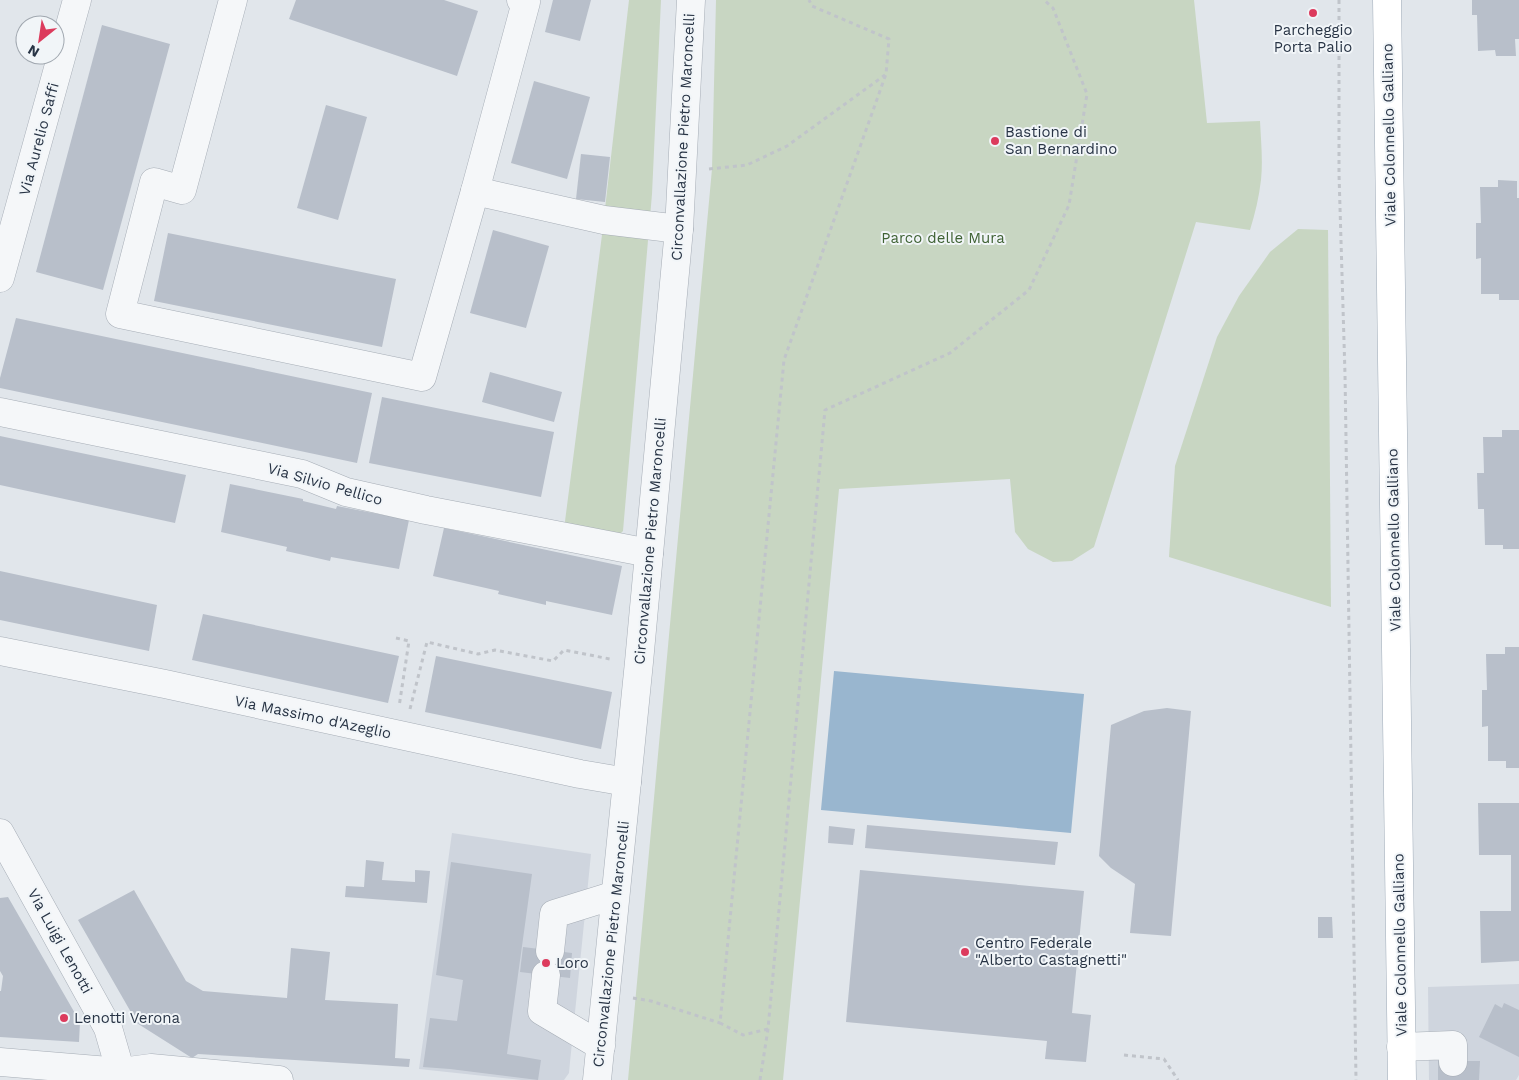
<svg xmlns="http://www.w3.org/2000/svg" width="1519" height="1080" font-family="'Work Sans',sans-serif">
<rect width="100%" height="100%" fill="#e1e6eb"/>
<!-- built -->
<g fill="#cfd5de">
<path d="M452,833L591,854L570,1062L569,1073L564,1080H522L419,1069Z"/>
<path d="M1519,984V1075L1516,1080H1429L1428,987Z"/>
</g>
<!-- green -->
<g fill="#c8d6c2">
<path d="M629,0H661L652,194L623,531L619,535L564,529L602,235Z"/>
<path d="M716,0H1194L1207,123L1260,121C1261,141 1263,161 1261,180C1259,197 1255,214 1250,230L1196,222L1094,547L1072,561L1053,562L1028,549L1015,532L1010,479L839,489L783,1080H628L712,169Z"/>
<path d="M1298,229L1328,230L1331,607L1169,557L1175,466L1217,337L1239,296L1270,252Z"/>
</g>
<!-- water -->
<path fill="#99b6cf" d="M834,671L1084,694L1071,833L821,810Z"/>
<!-- building -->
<g fill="#b8bfca">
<path d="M296,0H444L478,11L457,76L289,19Z"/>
<path d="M553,0H591L580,41L545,32Z"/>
<path d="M1472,0H1519V39H1515L1516,56H1496L1495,50L1478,51L1477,15H1472Z"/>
<path d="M102,25L170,44L103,290L36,272Z"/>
<path d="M534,81L590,97L567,179L511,163Z"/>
<path d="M326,105L367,117L338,220L297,208Z"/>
<path d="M581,154L610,157L605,202L576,199Z"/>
<path d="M1498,180L1517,181V198H1519V300H1499V294H1481V258L1476,259V223H1481L1480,187H1498Z"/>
<path d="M493,230L549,246L526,328L470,313Z"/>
<path d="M168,233L396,279L382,347L154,301Z"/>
<path d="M16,318L372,393L357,463L0,388V378Z"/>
<path d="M490,372L562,392L554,422L482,402Z"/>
<path d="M382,397L554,432L541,497L369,463Z"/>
<path d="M1502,430H1519V549H1503V545H1485L1484,509H1478L1477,473H1484L1483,437H1502Z"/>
<path d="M0,436L186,475L175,523L0,485Z"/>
<path d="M230,484L303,499V501L336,509L337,506L409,520L399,569L331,557L330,561L286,551L287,547L221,532Z"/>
<path d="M444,528L622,566L612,615L546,601V605L498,594L499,591L433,576Z"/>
<path d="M0,571L157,605L149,651L0,620Z"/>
<path d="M203,614L399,656L388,703L192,660Z"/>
<path d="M1505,647H1519V768H1506V761H1488V726L1482,727V690H1487L1486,654H1505Z"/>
<path d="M436,656L612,692L601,749L425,712Z"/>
<path d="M1167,708L1191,711L1171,936L1130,933L1135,884L1111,868L1099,856L1111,725L1144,711Z"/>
<path d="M1478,803H1519V961L1481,963L1480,911H1511V855H1479Z"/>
<path d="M867,825L1058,842L1055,865L865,848Z"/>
<path d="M829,826L855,829L853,845L828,843Z"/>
<path d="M366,860L384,862L382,880L415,882V870L430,871L427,903L345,897L346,886L364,887Z"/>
<path d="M451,862L532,874L507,1054L541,1060L538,1080L450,1069L423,1067L430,1018L457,1021L463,980L436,975Z"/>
<path d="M860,870L1084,891L1072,1013L1091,1015L1086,1062L1045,1059L1047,1041L846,1022Z"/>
<path d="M134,890L186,981L203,991L287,998L291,948L330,952L325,1000L398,1004L395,1058L410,1059L409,1067L198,1054L192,1058L132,1020V1014L78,920Z"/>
<path d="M8,897L80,1022L79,1042L0,1037V991H1L3,976L0,971V898Z"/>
<path d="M1318,917H1332L1333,938H1318Z"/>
<path d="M523,947L572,953L570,978L520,972Z"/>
<path d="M1504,1003L1519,1010V1057L1479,1037L1495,1004L1502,1008Z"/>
<path d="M1438,1061H1480L1479,1080H1438Z"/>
</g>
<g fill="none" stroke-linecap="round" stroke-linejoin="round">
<defs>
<g id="minor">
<path d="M233,0L182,190L154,182L120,314L422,377L475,191"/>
<path d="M521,0L526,2L475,191L604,220L679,229"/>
<path d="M0,278L77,0"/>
<path d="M0,412L302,474L346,492L426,510L649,553"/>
<path d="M0,651L165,684L580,774L627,782"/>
<path d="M0,833L108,1028L123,1080"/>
<path d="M550,951L554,914L615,895"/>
<path d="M546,975L542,1011L601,1046"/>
<path d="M1401,1047L1453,1045V1062"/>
<path d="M0,1062L121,1072L151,1068L279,1080"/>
<path d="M597,1080L639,662L679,229L691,0"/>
</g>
<path id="major" d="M1387,0L1402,1080"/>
</defs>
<!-- minor casing -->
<use href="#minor" stroke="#a6adb6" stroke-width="29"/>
<!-- major casing -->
<use href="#major" stroke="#9fabb8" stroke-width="29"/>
<!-- path -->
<g stroke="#c0c4ca" stroke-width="3" stroke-dasharray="4 4" stroke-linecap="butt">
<path d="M1339,0V174L1345,374L1356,1080"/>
<path d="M709,169L747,165L787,146L885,75"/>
<path d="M396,638L409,641L399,707"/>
<path d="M410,709L427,642L478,654L495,650L553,661L564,650L610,659"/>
<path d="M633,998L651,1001L720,1023"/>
<path d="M768,1029L743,1035L720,1023L784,360L886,74L889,39L812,6L809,0"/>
<path d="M1124,1055L1164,1059L1178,1080"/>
<path d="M760,1080L768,1029L825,410L950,353L1029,290L1069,205L1087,94L1053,8L1044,0"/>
</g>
<!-- minor -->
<use href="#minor" stroke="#f5f7f9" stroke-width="28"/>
<!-- major -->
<use href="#major" stroke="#fff" stroke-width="28"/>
</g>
<!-- markers -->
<g fill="#dc3b5d" stroke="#f1f5f8" stroke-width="2">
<circle cx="1313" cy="13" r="5"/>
<circle cx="995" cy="141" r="5"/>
<circle cx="965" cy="952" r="5"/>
<circle cx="546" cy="963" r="5"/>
<circle cx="64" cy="1018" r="5"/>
</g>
<g text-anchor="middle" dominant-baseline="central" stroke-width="4" stroke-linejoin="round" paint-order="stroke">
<!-- poi labels -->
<g font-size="15" fill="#283445" stroke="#f1f5f8" text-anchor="start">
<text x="1313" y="30" text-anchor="middle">Parcheggio<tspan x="1313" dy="17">Porta Palio</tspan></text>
<text x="1005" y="132">Bastione di<tspan x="1005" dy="17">San Bernardino</tspan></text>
<text x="975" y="943">Centro Federale<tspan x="975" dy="17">"Alberto Castagnetti"</tspan></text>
<text x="556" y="963">Loro</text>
<text x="74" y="1018">Lenotti Verona</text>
</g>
<!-- street labels -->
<g font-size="15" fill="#283445" stroke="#f1f5f8">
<text transform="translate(1389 135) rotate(-91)">Viale Colonnello Galliano</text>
<text transform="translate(683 137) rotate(-87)">Circonvallazione Pietro Maroncelli</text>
<text transform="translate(39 139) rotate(-75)">Via Aurelio Saffi</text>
<text transform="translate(325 484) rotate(16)">Via Silvio Pellico</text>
<text transform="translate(1394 540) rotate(-91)">Viale Colonnello Galliano</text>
<text transform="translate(650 541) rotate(-85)">Circonvallazione Pietro Maroncelli</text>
<text transform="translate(313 717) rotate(12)">Via Massimo d'Azeglio</text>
<text transform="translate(60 941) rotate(61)">Via Luigi Lenotti</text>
<text transform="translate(611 944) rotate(-84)">Circonvallazione Pietro Maroncelli</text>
<text transform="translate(1400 945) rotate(-91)">Viale Colonnello Galliano</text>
</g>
<!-- park labels -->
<g font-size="15" fill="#3f6234" stroke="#f1f5f8">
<text x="943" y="238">Parco delle Mura</text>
</g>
</g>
<!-- north arrow -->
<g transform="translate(40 40) rotate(210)"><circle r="24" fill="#f1f5f8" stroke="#a1a8b0"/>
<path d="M0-4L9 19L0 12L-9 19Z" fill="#dc3b5d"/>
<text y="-8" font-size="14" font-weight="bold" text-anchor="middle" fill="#283445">N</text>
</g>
</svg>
